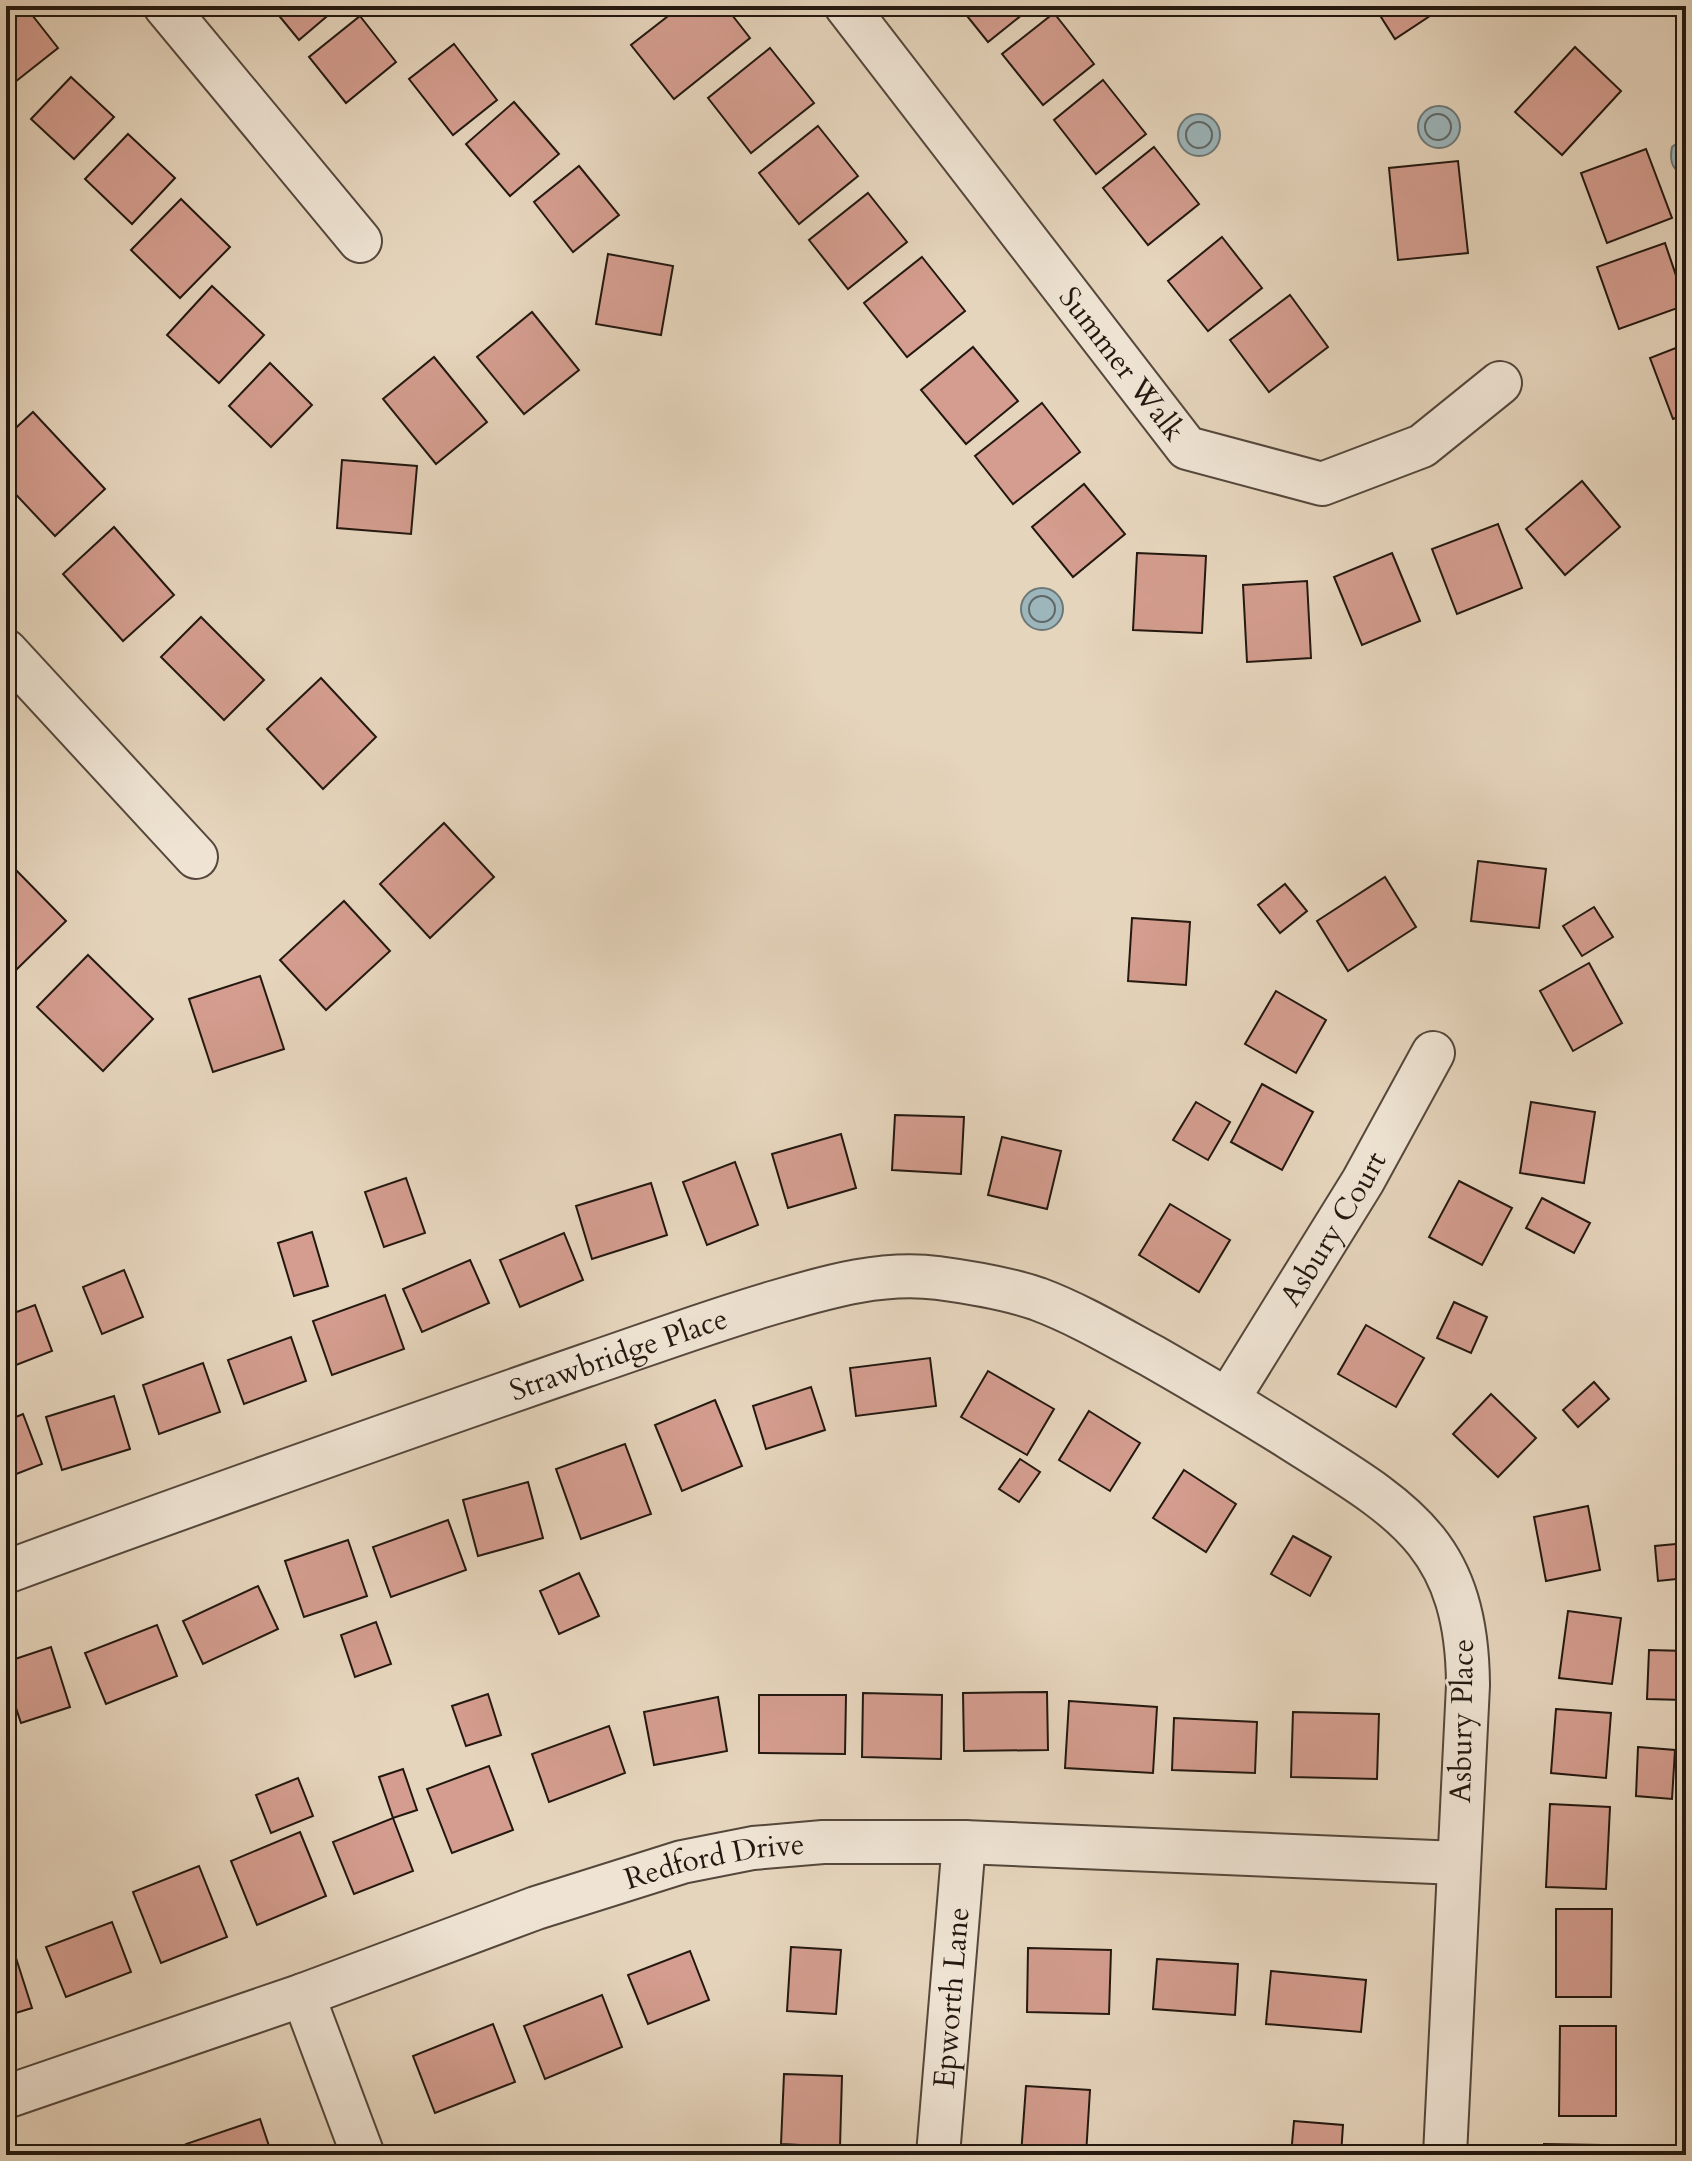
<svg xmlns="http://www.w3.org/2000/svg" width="1692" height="2161" font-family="Cardo,serif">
<rect width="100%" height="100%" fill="#e6d5bd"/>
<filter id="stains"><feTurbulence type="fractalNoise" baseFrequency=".0025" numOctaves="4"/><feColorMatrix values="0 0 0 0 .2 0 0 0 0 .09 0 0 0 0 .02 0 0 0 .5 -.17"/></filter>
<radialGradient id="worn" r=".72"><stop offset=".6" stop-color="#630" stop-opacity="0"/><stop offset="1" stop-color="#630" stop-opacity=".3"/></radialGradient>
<!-- water -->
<g fill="#9cb6bc" stroke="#6c7777" stroke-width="2">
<circle cx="1439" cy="127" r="21"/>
<circle cx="1199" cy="135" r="21"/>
<path d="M1686,136V176C1672,171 1669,161 1672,147Z"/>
<circle cx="1042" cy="609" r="21"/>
</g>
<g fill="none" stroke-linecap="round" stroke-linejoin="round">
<!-- shore -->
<g stroke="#606766" stroke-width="2">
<circle cx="1438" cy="127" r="13"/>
<circle cx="1199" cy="135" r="13"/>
<circle cx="1042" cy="609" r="13"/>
</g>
</g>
<!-- building -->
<g fill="#d49d8f" stroke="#231810" stroke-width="2">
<path d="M6,6H25L58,48L10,86L6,82Z"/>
<path d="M271,6H339L299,40Z"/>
<path d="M681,6H725L750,38L674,99L631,45Z"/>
<path d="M959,6H1033L988,42Z"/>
<path d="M1374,6H1445L1395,39Z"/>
<path d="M1054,13L1094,64L1043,105L1002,54Z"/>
<path d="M360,16L396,62L346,103L309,57Z"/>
<path d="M454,44L497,100L453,135L409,79Z"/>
<path d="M1575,47L1621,91L1562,155L1515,112Z"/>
<path d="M770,48L814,103L751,153L708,98Z"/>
<path d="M71,77L114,117L74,159L31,119Z"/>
<path d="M1103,80L1146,134L1096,174L1054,120Z"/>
<path d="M514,102L559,154L510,196L466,144Z"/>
<path d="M818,126L858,176L799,224L759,173Z"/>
<path d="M128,134L175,178L132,224L85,179Z"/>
<path d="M1154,147L1199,204L1148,245L1103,188Z"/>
<path d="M1646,149L1672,218L1607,243L1581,173Z"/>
<path d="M1458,161L1468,253L1398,260L1389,168Z"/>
<path d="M579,166L619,215L573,252L534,202Z"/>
<path d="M868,193L907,242L848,289L809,240Z"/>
<path d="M181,199L230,247L180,298L131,250Z"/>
<path d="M1222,237L1262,288L1208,331L1168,281Z"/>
<path d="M1665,243L1686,305L1619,329L1597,267Z"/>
<path d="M608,254L673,266L661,335L596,324Z"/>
<path d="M922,257L965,311L907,357L864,303Z"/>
<path d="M212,286L264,335L219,383L167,335Z"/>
<path d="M1290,295L1328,347L1269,392L1230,340Z"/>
<path d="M532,312L579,370L524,414L477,357Z"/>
<path d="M1686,344V414L1673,419L1650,358Z"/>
<path d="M973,347L1018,401L966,444L921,390Z"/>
<path d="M434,357L487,422L436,464L383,399Z"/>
<path d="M270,363L312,405L271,447L229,406Z"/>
<path d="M1042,403L1080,452L1013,504L975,456Z"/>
<path d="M33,412L105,489L55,536L6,484V437Z"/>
<path d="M342,460L417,466L411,534L337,528Z"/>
<path d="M1582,481L1620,527L1565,575L1526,529Z"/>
<path d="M1084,484L1125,534L1073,577L1032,527Z"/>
<path d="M1498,524L1522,588L1457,614L1432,549Z"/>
<path d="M114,527L174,595L123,641L63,574Z"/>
<path d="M1137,553L1206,556L1202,633L1133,630Z"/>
<path d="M1392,553L1420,621L1362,645L1334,577Z"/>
<path d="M1307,581L1311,658L1247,662L1243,585Z"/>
<path d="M201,617L264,680L224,720L161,657Z"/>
<path d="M321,678L376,737L323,789L267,729Z"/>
<path d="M444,823L494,877L430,938L380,884Z"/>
<path d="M1478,861L1546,869L1539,928L1471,921Z"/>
<path d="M14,868L66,921L16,970L6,959V875Z"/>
<path d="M1385,877L1416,927L1348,971L1317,921Z"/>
<path d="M1285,884L1307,911L1280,933L1258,905Z"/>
<path d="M344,901L390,951L326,1010L280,960Z"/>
<path d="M1594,907L1613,937L1582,956L1563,926Z"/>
<path d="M1132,918L1190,922L1186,985L1128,981Z"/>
<path d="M88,955L153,1019L103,1071L37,1007Z"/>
<path d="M1589,963L1622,1023L1573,1051L1540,991Z"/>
<path d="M260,976L284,1049L213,1072L189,999Z"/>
<path d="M1276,991L1326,1020L1296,1073L1245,1044Z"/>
<path d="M1262,1084L1313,1112L1282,1170L1231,1142Z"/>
<path d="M1196,1102L1230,1122L1208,1160L1173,1140Z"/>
<path d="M1531,1102L1595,1112L1584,1183L1520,1173Z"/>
<path d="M895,1115L964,1117L961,1174L892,1170Z"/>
<path d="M841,1134L856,1188L788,1208L772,1154Z"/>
<path d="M1002,1137L1061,1151L1047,1209L988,1195Z"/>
<path d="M735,1162L758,1225L707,1245L683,1182Z"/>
<path d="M406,1178L425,1233L384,1247L365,1192Z"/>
<path d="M1459,1181L1512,1208L1482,1265L1429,1237Z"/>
<path d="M651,1183L667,1235L592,1259L576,1206Z"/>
<path d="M1542,1198L1590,1223L1574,1253L1526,1228Z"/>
<path d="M1170,1204L1230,1240L1199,1292L1139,1255Z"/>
<path d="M312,1232L328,1286L294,1296L278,1243Z"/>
<path d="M564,1233L583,1280L520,1307L500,1260Z"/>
<path d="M470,1260L489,1303L422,1332L403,1289Z"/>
<path d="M124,1270L143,1317L102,1334L83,1287Z"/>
<path d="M385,1295L404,1349L332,1375L313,1321Z"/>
<path d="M1454,1302L1487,1317L1471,1353L1437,1338Z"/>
<path d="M35,1305L52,1351L11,1367L6,1354V1316Z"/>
<path d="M1366,1325L1424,1358L1396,1407L1338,1374Z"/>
<path d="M291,1337L306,1381L244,1404L228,1360Z"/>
<path d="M930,1358L936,1406L856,1416L850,1368Z"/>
<path d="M203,1363L220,1412L159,1434L143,1385Z"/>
<path d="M988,1371L1054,1409L1027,1455L961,1417Z"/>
<path d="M1594,1382L1609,1399L1578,1427L1563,1410Z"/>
<path d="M811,1387L825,1430L766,1449L753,1406Z"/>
<path d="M1491,1394L1536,1438L1498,1477L1453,1434Z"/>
<path d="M114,1396L130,1449L62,1470L46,1417Z"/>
<path d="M715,1400L742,1466L682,1491L655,1425Z"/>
<path d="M1089,1411L1140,1443L1110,1491L1059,1460Z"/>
<path d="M23,1414L42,1464L6,1478V1421Z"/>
<path d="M625,1444L651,1514L581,1539L556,1469Z"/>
<path d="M1020,1459L1040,1472L1019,1502L999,1489Z"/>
<path d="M1184,1470L1236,1504L1206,1552L1153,1518Z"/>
<path d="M528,1482L543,1538L478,1556L463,1500Z"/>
<path d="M1588,1506L1600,1570L1546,1581L1534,1517Z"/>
<path d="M448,1520L466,1570L391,1597L373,1547Z"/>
<path d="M1293,1536L1331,1557L1310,1596L1271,1574Z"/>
<path d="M348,1540L367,1596L304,1617L285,1561Z"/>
<path d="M1686,1543V1578L1658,1581L1655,1546Z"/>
<path d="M579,1573L599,1616L559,1634L540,1591Z"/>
<path d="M258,1586L278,1629L203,1664L183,1621Z"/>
<path d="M1568,1611L1621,1618L1612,1684L1559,1678Z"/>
<path d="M376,1622L391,1664L355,1677L341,1635Z"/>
<path d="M157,1625L177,1676L106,1704L85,1653Z"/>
<path d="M51,1647L70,1707L21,1723L6,1678V1662Z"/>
<path d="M1649,1650L1686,1651L1684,1700L1647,1699Z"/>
<path d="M1047,1692L1048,1750L964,1751L963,1693Z"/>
<path d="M863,1693L942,1695L941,1759L862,1757Z"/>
<path d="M488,1694L501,1735L466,1746L452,1706Z"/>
<path d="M759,1695H846L845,1754L759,1753Z"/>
<path d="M718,1697L727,1751L654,1765L644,1712Z"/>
<path d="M1069,1701L1157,1707L1153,1773L1065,1768Z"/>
<path d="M1556,1709L1611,1713L1606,1778L1551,1773Z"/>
<path d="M1293,1712L1379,1714L1377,1779L1291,1777Z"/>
<path d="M1174,1718L1257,1722L1255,1773L1172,1770Z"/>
<path d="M609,1726L625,1773L549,1802L532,1754Z"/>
<path d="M1638,1747L1675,1750L1672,1799L1636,1796Z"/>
<path d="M489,1766L513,1830L452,1853L427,1789Z"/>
<path d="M403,1769L417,1810L393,1818L379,1777Z"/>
<path d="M298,1778L313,1816L271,1833L256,1795Z"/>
<path d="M1550,1804L1610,1807L1606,1889L1546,1887Z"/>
<path d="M393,1818L413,1871L354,1894L333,1842Z"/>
<path d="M300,1832L326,1896L257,1925L231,1861Z"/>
<path d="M199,1866L227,1937L161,1963L133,1892Z"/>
<path d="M1556,1909H1612L1611,1997H1556Z"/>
<path d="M112,1922L131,1972L66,1997L46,1947Z"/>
<path d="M791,1947L841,1950L836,2014L787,2011Z"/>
<path d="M1028,1948L1111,1950L1109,2014L1027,2012Z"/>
<path d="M690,1951L709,2000L648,2024L628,1975Z"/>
<path d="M16,1958L32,2008L6,2016V1961Z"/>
<path d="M1157,1959L1238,1964L1235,2015L1153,2009Z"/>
<path d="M1271,1971L1366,1980L1361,2032L1266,2024Z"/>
<path d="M602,1995L622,2047L545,2079L524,2026Z"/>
<path d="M493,2024L515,2082L435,2113L413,2056Z"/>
<path d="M1560,2026H1616V2116H1559Z"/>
<path d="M784,2074L842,2076L840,2147L781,2144Z"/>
<path d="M1026,2086L1090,2090L1086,2155H1021Z"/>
<path d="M260,2119L272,2155H190L186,2144Z"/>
<path d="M1294,2121L1343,2125L1341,2155H1291Z"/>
<path d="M1544,2144L1602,2145V2155H1544Z"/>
<path d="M141,2146L145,2155H118Z"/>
</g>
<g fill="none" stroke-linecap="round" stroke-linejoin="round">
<defs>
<g id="minor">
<path d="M165,6L360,241"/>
<path id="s1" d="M846,6L1187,448L1322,484L1422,446L1500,383"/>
<path d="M6,651L196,857"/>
<path id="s2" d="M1228,1399L1363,1181L1433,1053"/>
<path id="s3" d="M6,1572C198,1501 391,1433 584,1366C649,1344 713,1320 779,1301C830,1286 884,1271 938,1278C968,1282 1009,1289 1038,1299C1078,1314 1115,1336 1152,1356C1199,1383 1245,1410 1291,1439C1401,1509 1467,1541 1468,1685L1445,2155"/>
<path d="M303,1995L363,2155"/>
<path id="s4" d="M6,2097L303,1995L536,1908L682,1862L753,1848L823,1842H964L1458,1863"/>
<path id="s5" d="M938,2155L964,1842"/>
</g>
</defs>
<!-- minor casing -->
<use href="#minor" stroke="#54473b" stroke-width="46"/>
<!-- minor -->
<use href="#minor" stroke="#efe4d4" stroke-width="42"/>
</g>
<g text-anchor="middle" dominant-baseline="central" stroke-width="6" stroke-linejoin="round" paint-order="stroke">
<!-- street labels -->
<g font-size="30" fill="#231810" stroke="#efe4d4">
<text stroke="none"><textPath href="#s1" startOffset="452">Summer Walk</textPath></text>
<text stroke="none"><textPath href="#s2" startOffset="200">Asbury Court</textPath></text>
<text stroke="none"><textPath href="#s3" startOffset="650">Strawbridge Place</textPath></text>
<text transform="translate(1462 1721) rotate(-89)">Asbury Place</text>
<text stroke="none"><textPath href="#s4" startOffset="748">Redford Drive</textPath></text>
<text stroke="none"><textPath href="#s5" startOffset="158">Epworth Lane</textPath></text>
</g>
</g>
<!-- margin -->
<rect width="1692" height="2161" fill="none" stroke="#e6d5bd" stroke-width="32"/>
<rect x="8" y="8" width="1676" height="2145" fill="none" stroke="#231810" stroke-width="4"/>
<rect x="16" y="16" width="1660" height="2129" fill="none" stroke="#231810" stroke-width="2"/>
<rect width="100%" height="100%" filter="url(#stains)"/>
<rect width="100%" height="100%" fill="url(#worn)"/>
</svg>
